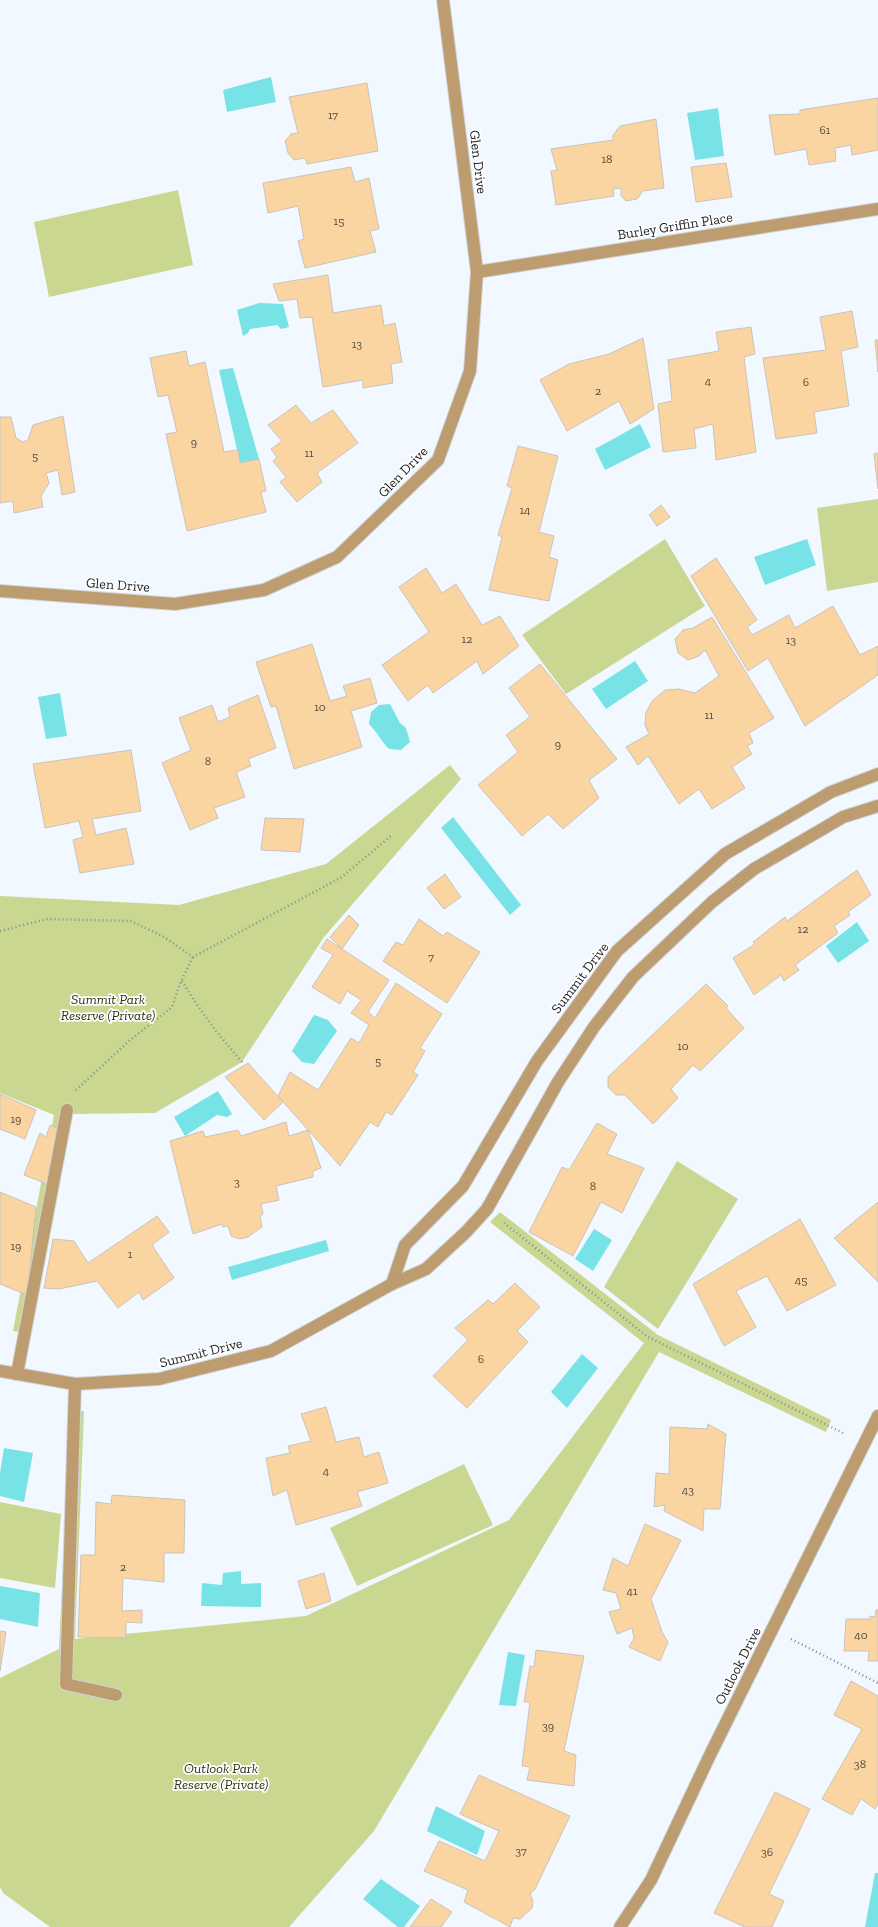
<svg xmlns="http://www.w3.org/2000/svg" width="878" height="1927" font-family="'Zilla Slab',serif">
<rect width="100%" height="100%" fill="#f2f8ff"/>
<!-- green -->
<g fill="#c9d791">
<path d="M178,190L193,265L49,297L34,222Z"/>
<path d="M878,499V582L827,591L817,508Z"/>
<path d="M665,539L705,606L566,694L522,635Z"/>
<path d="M450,765L461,779L324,937L242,1062L155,1113L71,1114L30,1334L13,1331L54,1115L0,1093V896L179,905L326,864Z"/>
<path d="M677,1161L738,1199L658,1329L604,1287Z"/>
<path d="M500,1212L658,1335L831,1420L826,1432L659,1352L374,1831L289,1927H50L3,1893L0,1887V1678L59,1649L70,1411H84L75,1639L306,1616L509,1520L644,1343L490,1222Z"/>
<path d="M464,1464L493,1525L357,1586L330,1528Z"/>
<path d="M0,1502L61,1514L55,1588L0,1578Z"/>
</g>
<!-- water -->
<g fill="#77e3e7">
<path d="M271,77L276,102L227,112L223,90Z"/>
<path d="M718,108L724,156L695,160L687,113Z"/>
<path d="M259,303L283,304L289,327L281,329L277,325L250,329L248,333L243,336L237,310Z"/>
<path d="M233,368L259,459L240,463L219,370Z"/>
<path d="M640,424L651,447L605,470L595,449Z"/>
<path d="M807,539L816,565L765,585L754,557Z"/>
<path d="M635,661L648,681L606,709L592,689Z"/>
<path d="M60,693L67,736L46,739L38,697Z"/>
<path d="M390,704L400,723L406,728L410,742L401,750L389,749C381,741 377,732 369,724L371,712L379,705Z"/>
<path d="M453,817L521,905L510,915L441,828Z"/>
<path d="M857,922L869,941L838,963L826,946Z"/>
<path d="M314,1015L328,1020L337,1031L314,1064L302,1062L292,1051Z"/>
<path d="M218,1091L232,1114L227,1117L217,1115L185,1136L174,1117Z"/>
<path d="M594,1229L612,1240L593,1271L575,1259Z"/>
<path d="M326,1240L329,1251L232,1280L228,1267Z"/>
<path d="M582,1354L598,1368L567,1408L551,1392Z"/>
<path d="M4,1448L33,1453L24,1502L0,1496V1473Z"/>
<path d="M241,1571V1584L261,1583V1607L201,1606L202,1583L222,1585L223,1573Z"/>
<path d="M0,1586L40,1593L38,1627L0,1619Z"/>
<path d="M508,1652L525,1655L516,1706L499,1705Z"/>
<path d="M436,1806L485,1831L477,1855L427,1831Z"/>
<path d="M875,1873H878V1927H865Z"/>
<path d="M381,1879L420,1906L404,1927H398L363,1899Z"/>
</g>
<!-- building -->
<g fill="#fbd5a1" stroke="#cac3bb">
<path d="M367,83L378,151L307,164L305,158L294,160L288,153L285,141L291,134L298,133L289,97Z"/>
<path d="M878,98V150L852,155L851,145L835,148L836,161L809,165L806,149L775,155L769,115L800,114V110Z"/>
<path d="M656,119L664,188L643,191L637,199L626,201L621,196V188L613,189L614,196L556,205L551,171L557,170L551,149L613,140V135L620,126Z"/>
<path d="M726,163L732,197L696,202L691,167Z"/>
<path d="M351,167L355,182L369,178L379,229L370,231L376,252L305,268L298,241L304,239L298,206L268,213L263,183Z"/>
<path d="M328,275L333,313L381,305L384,326L395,323L402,362L391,364L393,383L363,388V380L323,387L312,317L300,318L297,299L279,301L273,284Z"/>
<path d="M852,311L858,347L841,351L849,406L814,412L817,433L776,439L763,358L826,350L820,317Z"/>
<path d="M751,327L755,354L744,357L756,452L716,460L713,424L694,429L696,448L663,452L658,404L672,401L668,360L719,351L716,332Z"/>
<path d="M643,338L654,409L630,424L619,401L567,431L540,380L569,364L609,354Z"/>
<path d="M875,340H878V372Z"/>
<path d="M186,351L189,366L205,362L224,452L238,450L240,463L259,459L266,491L261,492L266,512L187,531L166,434L177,432L168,395L158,397L150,358Z"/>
<path d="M296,405L311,423L333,410L358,443L317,473L322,482L297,502L280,482L286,477L273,461L277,457L271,449L282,441L268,425Z"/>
<path d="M63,416L75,492L62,495L58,470L46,473L49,483L41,496L43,507L14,513L13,501L0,503V417H11L16,438L23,442L28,440L33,425Z"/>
<path d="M518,446L558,456L539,532L554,536L549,557L558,560L549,601L489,590L502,537L498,535L512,488L507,486Z"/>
<path d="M878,453V489L874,454Z"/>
<path d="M661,505L670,517L657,526L649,515Z"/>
<path d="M716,558L757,620L747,627L752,635L789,615L795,628L833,606L860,655L878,646V675L805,726L768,658L748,671L691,576Z"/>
<path d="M426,568L442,593L456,584L482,625L500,616L519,646L483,674L477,661L433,693L428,685L408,701L382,665L429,632L399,587Z"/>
<path d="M712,617L774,718L749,733L753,743L747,746L752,754L732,767L745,788L712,809L699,789L679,804L648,756L638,765L626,747L649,734L645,725L646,712L653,700L665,690L679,689L695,693L719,676L705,650L699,656L688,660L678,653L675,639L683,630L693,628Z"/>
<path d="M312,644L330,701L347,696L343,686L370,678L377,703L351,711L362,747L294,769L276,706L271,707L256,662Z"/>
<path d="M540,664L617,759L589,780L599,798L563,829L548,814L522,836L478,785L518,752L506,735L530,717L509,688Z"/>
<path d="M258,695L276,748L248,759L251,766L236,772L245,797L214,808L218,818L190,830L162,763L191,750L179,718L212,705L218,722L230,717L228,708Z"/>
<path d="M131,750L141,811L92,819L96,835L126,828L134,864L80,873L73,840L83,837L79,821L45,828L33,764Z"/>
<path d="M265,818L304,819L300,852L261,850Z"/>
<path d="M857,870L871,895L848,912L850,915L834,926L838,933L795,965L799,970L784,981L781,975L754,995L733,958L755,944L753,942L785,917L787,921Z"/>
<path d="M445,874L461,897L444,909L427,888Z"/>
<path d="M349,915L359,925L342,949L330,937Z"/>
<path d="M419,919L443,936L447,932L480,952L447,1003L383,961L396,942L403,945Z"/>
<path d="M327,939L389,980L368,1012L375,1018L396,983L442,1014L420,1048L425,1051L413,1072L418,1075L392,1115L386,1112L378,1127L370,1122L340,1166L278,1096L290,1072L318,1090L351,1038L359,1043L369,1025L351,1013L361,1000L347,991L340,1004L312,987L333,955L321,948Z"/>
<path d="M706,984L728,1006L726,1008L744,1028L700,1071L693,1065L671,1089L678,1098L653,1124L625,1095H616L608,1087V1077Z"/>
<path d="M248,1063L283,1102L264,1120L225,1077Z"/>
<path d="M0,1094L36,1110L25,1139L0,1129Z"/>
<path d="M286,1122L289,1136L308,1130L321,1168L313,1171V1177L276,1186L279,1200L261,1204L263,1214L260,1216L262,1227L248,1237L240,1239L231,1236L228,1226L223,1227L222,1224L193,1234L170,1141L203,1131L205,1137L238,1130L241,1136Z"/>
<path d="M597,1123L617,1134L607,1154L644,1168L622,1213L601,1202L573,1256L529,1232L562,1167L569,1170Z"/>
<path d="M50,1125L57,1128L47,1184L24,1175L40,1133L46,1137Z"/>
<path d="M0,1192L36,1207L27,1295L0,1284Z"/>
<path d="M878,1202V1282L834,1238Z"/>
<path d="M157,1216L169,1232L152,1245L174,1278L143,1300L139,1292L118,1308L97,1281L59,1289L44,1288L53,1239L74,1241L88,1263Z"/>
<path d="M800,1219L836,1285L787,1311L767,1276L736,1291L756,1327L724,1346L693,1284Z"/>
<path d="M515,1283L540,1307L517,1331L528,1342L467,1408L433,1376L468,1340L455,1328L488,1300L493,1304Z"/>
<path d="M326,1407L336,1442L359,1437L364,1457L379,1452L388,1483L357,1492L362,1506L296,1525L287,1490L273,1496L266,1458L290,1453L288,1446L311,1441L301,1414Z"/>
<path d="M708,1424L726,1434L720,1509H704L703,1531L664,1511L665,1505L654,1507L656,1473L669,1474L670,1427L707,1429Z"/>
<path d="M112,1495L185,1500L184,1553H164V1582L123,1578L122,1611L142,1610V1623L126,1622V1638L78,1637L81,1555H95L96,1502L111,1504Z"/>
<path d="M645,1524L681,1540L651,1599L662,1632L668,1642L660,1661L629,1647L634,1638L632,1628L617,1634L609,1612L621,1609L616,1593L603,1590L613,1558L628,1566Z"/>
<path d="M324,1573L331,1601L306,1609L298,1581Z"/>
<path d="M876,1610H878V1661H868L869,1651H844L846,1619H870V1616L875,1617Z"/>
<path d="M0,1631L6,1632L0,1671Z"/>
<path d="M536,1650L584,1656L564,1751L576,1755L574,1786L527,1780L530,1767L522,1766L530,1702H524L530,1666L534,1667Z"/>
<path d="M851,1681L878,1696V1804L875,1809L861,1799L852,1815L822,1799L862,1729L834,1715Z"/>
<path d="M479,1775L570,1816L535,1889L530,1894L533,1901L532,1908L520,1919L513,1918L510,1927L464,1902L468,1890L424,1871L439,1841L485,1861L499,1831L460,1814Z"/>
<path d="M775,1792L810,1809L769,1894L784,1901L772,1927H745L714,1913Z"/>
<path d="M431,1899L452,1912L441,1927H410Z"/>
</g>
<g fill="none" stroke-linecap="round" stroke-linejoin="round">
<defs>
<g id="lane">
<path d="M17,1374L67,1110"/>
<path d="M75,1384L66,1684L116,1695"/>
</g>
<g id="street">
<path d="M477,272L878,209"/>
<path d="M0,591L175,604L264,590L337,557L438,460L470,371L477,272L443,0"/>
<path d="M392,1284L405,1245L463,1186L537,1061L617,951L725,854L831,792L878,774"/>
<path d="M0,1371L75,1384L159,1379L271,1351L392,1284L426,1269L466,1232L487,1209L558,1082L594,1027L633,977L712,902L754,869L843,817L878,806"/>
<path d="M620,1927L651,1880L709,1757L878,1416"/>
</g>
</defs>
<!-- lane casing -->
<use href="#lane" stroke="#d0d5db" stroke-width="14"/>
<!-- street casing -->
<use href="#street" stroke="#d0d5db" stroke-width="14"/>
<!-- path -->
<g stroke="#878c90" stroke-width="2.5" stroke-dasharray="1 3" stroke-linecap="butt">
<path d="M0,931L47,919L131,921L164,937L193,957L342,877L392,835"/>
<path d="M182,981C200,1011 219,1036 242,1062"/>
<path d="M76,1090L129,1041L172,1007L181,981L193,957"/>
<path d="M504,1223L648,1337L845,1434"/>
<path d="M791,1639L878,1683"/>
</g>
<!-- lane -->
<use href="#lane" stroke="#bd9d6f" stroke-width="12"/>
<!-- street -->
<use href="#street" stroke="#bd9d6f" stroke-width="12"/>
</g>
<g text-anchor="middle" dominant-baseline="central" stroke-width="3.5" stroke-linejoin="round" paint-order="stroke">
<!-- number labels -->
<g font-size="12" fill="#544c41">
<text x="333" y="115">17</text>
<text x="825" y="130">61</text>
<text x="607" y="159">18</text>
<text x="339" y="221">15</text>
<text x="357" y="344">13</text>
<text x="708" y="381">4</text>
<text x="806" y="382">6</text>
<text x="598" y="391">2</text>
<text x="194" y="442">9</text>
<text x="309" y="453">11</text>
<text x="35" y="456">5</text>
<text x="525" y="510">14</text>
<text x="467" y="639">12</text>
<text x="791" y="640">13</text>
<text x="320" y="707">10</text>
<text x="709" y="715">11</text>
<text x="558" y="744">9</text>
<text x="208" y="761">8</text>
<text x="803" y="929">12</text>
<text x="431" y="957">7</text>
<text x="683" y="1046">10</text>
<text x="378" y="1061">5</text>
<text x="16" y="1119">19</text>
<text x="237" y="1182">3</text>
<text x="593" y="1186">8</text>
<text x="16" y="1246">19</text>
<text x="130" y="1254">1</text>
<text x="801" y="1280">45</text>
<text x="481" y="1359">6</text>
<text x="326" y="1471">4</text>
<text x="688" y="1490">43</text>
<text x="123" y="1567">2</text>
<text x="632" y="1591">41</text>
<text x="861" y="1635">40</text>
<text x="548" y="1726">39</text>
<text x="860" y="1764">38</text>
<text x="521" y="1851">37</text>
<text x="767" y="1852">36</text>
</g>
<!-- street labels -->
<g font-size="14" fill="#1c1f21" stroke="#fff">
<text transform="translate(478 162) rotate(83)">Glen Drive</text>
<text transform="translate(675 226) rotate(-9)">Burley Griffin Place</text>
<text transform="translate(403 472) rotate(-46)">Glen Drive</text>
<text transform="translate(118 585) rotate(4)">Glen Drive</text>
<text transform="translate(580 978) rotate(-53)">Summit Drive</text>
<text transform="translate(201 1353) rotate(-14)">Summit Drive</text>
<text transform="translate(738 1666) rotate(-63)">Outlook Drive</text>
</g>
<!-- park labels -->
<g font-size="14" font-style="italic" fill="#2a3010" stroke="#fff">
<text x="108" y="999">Summit Park<tspan x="108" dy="16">Reserve (Private)</tspan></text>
<text x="221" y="1768">Outlook Park<tspan x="221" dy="16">Reserve (Private)</tspan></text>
</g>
</g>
</svg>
